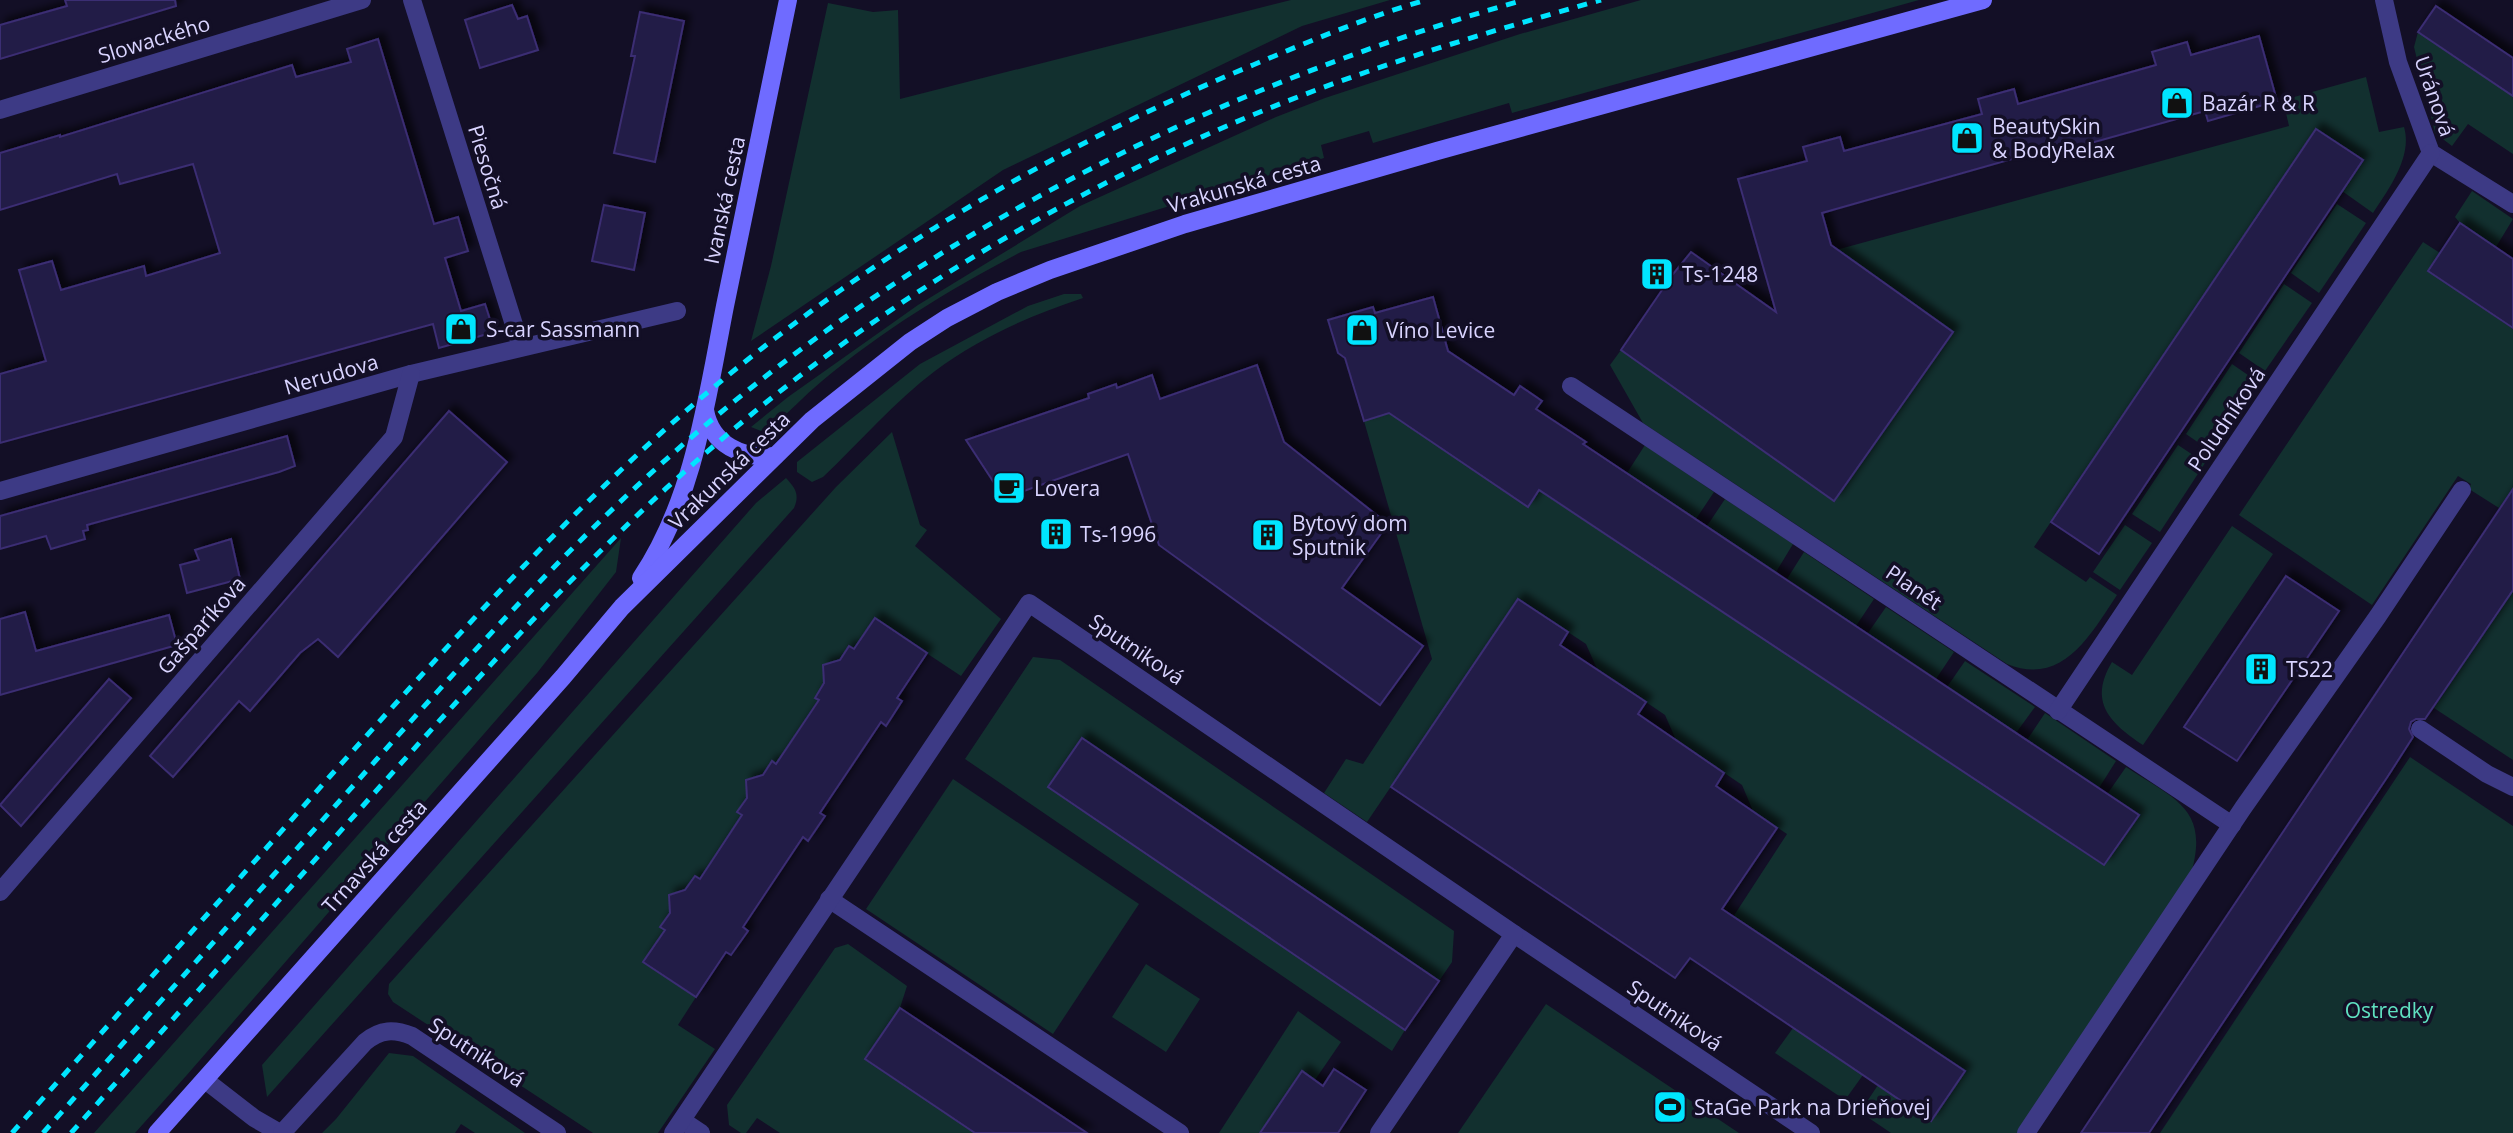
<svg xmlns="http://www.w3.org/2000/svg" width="2513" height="1133" font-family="'Open Sans',sans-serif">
<defs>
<filter id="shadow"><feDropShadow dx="6" dy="-6" stdDeviation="3.5" flood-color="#0009"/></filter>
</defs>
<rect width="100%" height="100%" fill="#130f26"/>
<!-- green -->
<g fill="#12302f">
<path d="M1291,0H1390L1302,26L1003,170L751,341L771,266L828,3L873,12L898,10L900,99Z"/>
<path d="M1641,0H1919L1512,113L1509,103L1373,143L1369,131L1321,145L1324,158L1021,252C950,289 883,330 822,381C804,396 788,413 770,429L761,431L751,427L788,397L918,305L1080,206L1276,117L1325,98L1520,34Z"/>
<path d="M2418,32L2513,96V154L2468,124L2452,146L2435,133L2414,47Z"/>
<path d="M2366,77L2379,132L2404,127C2413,157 2388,190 2373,213L2342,191L2315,129L2034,547L2086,582L2090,577L2117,595C2091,634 2063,687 2007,664L1643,423L1610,365L1621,350L1834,501L1953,333L1836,250L2289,126L2283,100Z"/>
<path d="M2472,191L2513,219L2496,247L2460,223L2455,217Z"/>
<path d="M2337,204L2366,223L2319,293L2291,273Z"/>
<path d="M2423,242L2440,253L2428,271L2513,329V489L2499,508L2469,489L2471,484L2458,476L2372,605L2239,515Z"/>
<path d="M2284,284L2312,303L2265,371L2239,353Z"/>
<path d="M1064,294H1081L1083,298C1029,316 981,337 935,371C895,401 859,443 823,477L812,482L797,472V462L920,364L1028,306Z"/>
<path d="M2232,364L2258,382L2212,452L2186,434Z"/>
<path d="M1418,405V433L1528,507L1541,487L1548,496L2103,865L2139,815L2108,793L2126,767C2176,800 2211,809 2190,877L2019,1133H1891L1860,1112L1878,1085L1931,1121L1964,1071L1733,917L1787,834L1753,811L1742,785L1676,740L1665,715L1597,669L1586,644L1518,599L1367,822L1324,793L1346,759L1363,764L1432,659L1364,421Z"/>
<path d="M892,432L920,525L927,530L915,546L1001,619L961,676L875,619L644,962L696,997L678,1025L715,1049L658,1133H593L393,1002L388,994L389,984L836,487Z"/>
<path d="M1645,445L1714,492L1696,519L1627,473Z"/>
<path d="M2178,445L2205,463L2160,532L2132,514Z"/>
<path d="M786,478C795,488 800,494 794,508L267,1097L262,1065L756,503Z"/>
<path d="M1725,499L1793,544L1776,572L1707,526Z"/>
<path d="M2125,525L2152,543L2120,590L2093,572Z"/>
<path d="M2232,526L2273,554L2143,745C2110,723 2088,702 2112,662L2132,675Z"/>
<path d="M621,538L616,572L537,673L186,1076L135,1133H94Z"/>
<path d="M1804,552L1874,599L1856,626L1787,579Z"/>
<path d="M2513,590V760L2434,708Z"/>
<path d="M1886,607L1954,652L1936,679L1868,633Z"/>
<path d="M1033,657L1060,660L1454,931L1452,962L1439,981L1082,738L1049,787L1405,1030L1392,1051L965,759Z"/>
<path d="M1965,661L2035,707L2016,733L1947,687Z"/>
<path d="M2045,713L2116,761L2099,788L2027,740Z"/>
<path d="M2410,757L2513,826V1133H2160Z"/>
<path d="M953,779L1139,904L1053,1034L866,909Z"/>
<path d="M848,944L907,986L900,1008L866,1060L975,1133H780L757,1118L746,1133H741L729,1125L727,1105L835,948Z"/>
<path d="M1146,964L1200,999L1166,1052L1112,1017Z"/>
<path d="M1546,1004L1739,1133H1458Z"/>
<path d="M1298,1011L1341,1042L1315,1080L1260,1133H1219Z"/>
<path d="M1793,1028L1863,1075L1845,1100L1775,1053Z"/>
<path d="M389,1053L413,1056L525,1133H475L461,1124L455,1133H322L336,1119Z"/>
</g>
<!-- building -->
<g fill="#241b47" stroke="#3b2d73" stroke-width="2" filter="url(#shadow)">
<path d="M65,0H175L176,6L0,59V25L67,6Z"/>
<path d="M512,5L518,19L527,16L538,50L480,68L465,20Z"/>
<path d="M2436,6L2513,58V96L2418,32Z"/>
<path d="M640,12L684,21L655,162L614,153L635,56H631Z"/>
<path d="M2259,36L2277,101L2208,121L2205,111L2034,159L2033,153L1822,213L1831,245L1953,332L1834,501L1621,350L1673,274L1691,252L1776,312L1738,179L1807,161L1803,147L1840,137L1844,151L1982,114L1978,99L2014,89L2018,104L2156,65L2152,52L2187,42L2191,55Z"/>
<path d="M378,39L434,224L458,217L468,251L445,258L461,311L485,304L494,332L439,348L433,324L0,443V374L46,361L19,270L52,261L61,290L144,266L146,276L220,253L193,164L120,184L117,174L0,210V153L60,135V137L292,65L296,77L351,62L347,49Z"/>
<path d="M2316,129L2363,160L2099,554L2051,522Z"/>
<path d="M604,205L645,213L634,270L592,261Z"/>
<path d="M2460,223L2513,259V328L2428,271Z"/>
<path d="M1433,297L1448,351L1514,395L1520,386L1542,401L1536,409L1586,442L1583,444L2139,815L2104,865L1539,490L1528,507L1389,413L1364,421L1345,358L1338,353L1328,320L1373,307L1375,313Z"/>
<path d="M1257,365L1284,442L1388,524L1342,588L1423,646L1380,705L1159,545L1128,454L1004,498L966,440L1089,398L1088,394L1116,384L1117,388L1152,375L1160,399Z"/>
<path d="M449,411L507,462L338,657L318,639L300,653L250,711L239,701L173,777L150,756Z"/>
<path d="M287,436L295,466L279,472L87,525L88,530L83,531L85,539L51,549L46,536L0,549V516Z"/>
<path d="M2513,489V590L2425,719H2416L2411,722L2409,729L2413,737L2388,776L2149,1133H2081Z"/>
<path d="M231,539L240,579L187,593L180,565L199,560L195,550Z"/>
<path d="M2286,576L2339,611L2237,761L2184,727Z"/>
<path d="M1518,599L1568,632L1560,645L1646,702L1638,714L1724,773L1716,786L1777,828L1722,909L1965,1071L1931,1121L1690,958L1675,978L1391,787Z"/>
<path d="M25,612L36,651L169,615L177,645L0,695V619Z"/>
<path d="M875,618L927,653L897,698L902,701L886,726L881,722L820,813L825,816L808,841L803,837L743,927L748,931L731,955L726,952L696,997L643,962L665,930L660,927L670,913L669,895L685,890L695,876L700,879L742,815L737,812L747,798L746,780L763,775L772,761L776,764L819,700L815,698L824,683L823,665L840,660L849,646L854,649Z"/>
<path d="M109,679L131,698L21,826L0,805Z"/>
<path d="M1082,738L1439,981L1405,1030L1048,787Z"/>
<path d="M900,1008L1087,1133H975L865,1059Z"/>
<path d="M1334,1069L1366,1090L1338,1133H1260L1302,1071L1323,1086Z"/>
</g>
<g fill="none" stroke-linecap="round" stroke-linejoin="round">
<!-- street -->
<g stroke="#3d3a85" stroke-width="18">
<path d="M412,0L521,347"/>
<path d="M2384,0L2398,62L2431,153L2513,204"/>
<path d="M0,110L362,0"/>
<path d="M1571,386L2232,825"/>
<path d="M0,491L411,374L677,311"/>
<path d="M2058,711L2431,153"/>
<path d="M2420,729L2487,774L2513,787"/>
<path d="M0,892L394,437L411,374"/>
<path d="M829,899L1180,1133"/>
<path d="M1514,934L1811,1133"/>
<path d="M205,1080L254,1118L280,1133"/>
<path d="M683,1121L701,1133"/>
<path d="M282,1133L365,1042C381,1029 394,1029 412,1036L557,1133"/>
<path d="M673,1133L1029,603L1514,934L1379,1133"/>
<path d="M2026,1133L2243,808L2378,616L2462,490"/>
</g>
<!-- secondary -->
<g stroke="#6f6bff" stroke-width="18">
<path d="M705,410C711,445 743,459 775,456"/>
<path d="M641,578C694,499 707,398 725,306C746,204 767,102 788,0"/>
<path d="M157,1133L563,677L622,607L812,420L910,342L947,318L997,292L1050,270L1185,224L1437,151L1983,0"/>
</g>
<!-- rail -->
<g stroke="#00e5ff" stroke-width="5" stroke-dasharray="10 9" stroke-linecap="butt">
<path d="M12,1133C119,1013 226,894 332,774C452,641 571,508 708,392C871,255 1057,146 1253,65C1310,41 1367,17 1426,0"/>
<path d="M43,1133C149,1014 255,896 361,777C467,658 573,539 694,435C936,227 1218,86 1524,0"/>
<path d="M71,1133C173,1019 275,905 377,790C492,662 608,533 741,423C882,305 1045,206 1213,132C1339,76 1470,37 1601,0"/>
</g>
</g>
<!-- icons -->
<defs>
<symbol id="shop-square" viewBox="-11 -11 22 22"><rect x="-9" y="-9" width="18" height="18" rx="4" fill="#00e5ff" stroke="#130f26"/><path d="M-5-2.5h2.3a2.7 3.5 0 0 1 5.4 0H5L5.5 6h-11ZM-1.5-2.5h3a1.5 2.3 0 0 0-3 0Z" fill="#111"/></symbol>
<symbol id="building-square" viewBox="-11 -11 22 22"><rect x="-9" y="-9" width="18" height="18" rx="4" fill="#00e5ff" stroke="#130f26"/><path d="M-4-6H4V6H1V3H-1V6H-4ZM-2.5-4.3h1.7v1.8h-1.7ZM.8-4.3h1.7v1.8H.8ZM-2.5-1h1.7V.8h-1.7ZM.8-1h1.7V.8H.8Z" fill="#111"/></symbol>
<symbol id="cafe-square" viewBox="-11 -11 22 22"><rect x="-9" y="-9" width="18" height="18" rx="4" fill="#00e5ff" stroke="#130f26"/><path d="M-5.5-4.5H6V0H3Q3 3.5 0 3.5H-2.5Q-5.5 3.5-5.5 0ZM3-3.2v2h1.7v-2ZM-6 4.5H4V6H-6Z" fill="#111"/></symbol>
<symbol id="stadium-square" viewBox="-11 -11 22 22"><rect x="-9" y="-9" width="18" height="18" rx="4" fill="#00e5ff" stroke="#130f26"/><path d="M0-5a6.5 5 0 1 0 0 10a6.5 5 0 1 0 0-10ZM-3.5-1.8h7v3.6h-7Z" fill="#111"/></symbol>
</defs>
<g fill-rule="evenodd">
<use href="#shop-square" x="2158" y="84" width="38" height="38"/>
<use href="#shop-square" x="1948" y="119" width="38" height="38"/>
<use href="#building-square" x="1638" y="255" width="38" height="38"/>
<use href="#shop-square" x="442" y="310" width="38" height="38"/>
<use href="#shop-square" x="1343" y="311" width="38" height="38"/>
<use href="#cafe-square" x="990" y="469" width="38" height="38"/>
<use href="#building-square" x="1037" y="515" width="38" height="38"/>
<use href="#building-square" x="1249" y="516" width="38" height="38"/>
<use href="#building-square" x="2242" y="650" width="38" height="38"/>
<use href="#stadium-square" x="1651" y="1088" width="38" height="38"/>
</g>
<g text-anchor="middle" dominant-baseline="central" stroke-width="7" stroke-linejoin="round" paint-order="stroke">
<!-- street labels -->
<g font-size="21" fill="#d9d4ff" stroke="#130f26">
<text transform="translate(154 39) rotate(-17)">Slowackého</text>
<text transform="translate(2435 96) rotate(71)">Uránová</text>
<text transform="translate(488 167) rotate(73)">Piesočná</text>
<text transform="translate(1244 184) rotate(-16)">Vrakunská cesta</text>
<text transform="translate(724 200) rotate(-78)">Ivanská cesta</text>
<text transform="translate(331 374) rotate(-16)">Nerudova</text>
<text transform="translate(2226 419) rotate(-56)">Poludníková</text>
<text transform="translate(729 470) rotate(-44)">Vrakunská cesta</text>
<text transform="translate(1914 587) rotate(34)">Planét</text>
<text transform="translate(201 625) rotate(-49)">Gašparíkova</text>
<text transform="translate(1137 649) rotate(34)">Sputniková</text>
<text transform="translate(374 856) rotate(-48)">Trnavská cesta</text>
<text transform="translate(1675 1015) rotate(34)">Sputniková</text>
<text transform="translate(477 1052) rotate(33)">Sputniková</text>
</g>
<!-- poi labels -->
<g font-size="21" fill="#d9d4ff" stroke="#130f26" text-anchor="start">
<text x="2202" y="103">Bazár R &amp; R</text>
<text x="1992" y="126">BeautySkin<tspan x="1992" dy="24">&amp; BodyRelax</tspan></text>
<text x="1682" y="274">Ts-1248</text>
<text x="486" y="329">S-car Sassmann</text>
<text x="1386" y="330">Víno Levice</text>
<text x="1034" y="488">Lovera</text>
<text x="1292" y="523">Bytový dom<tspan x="1292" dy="24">Sputnik</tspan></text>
<text x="1080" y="534">Ts-1996</text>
<text x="2286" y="669">TS22</text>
<text x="1694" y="1107">StaGe Park na Drieňovej</text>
</g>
<!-- park labels -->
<g font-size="21" fill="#5fe0c0" stroke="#130f26">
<text x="2389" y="1010">Ostredky</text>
</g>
</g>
</svg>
